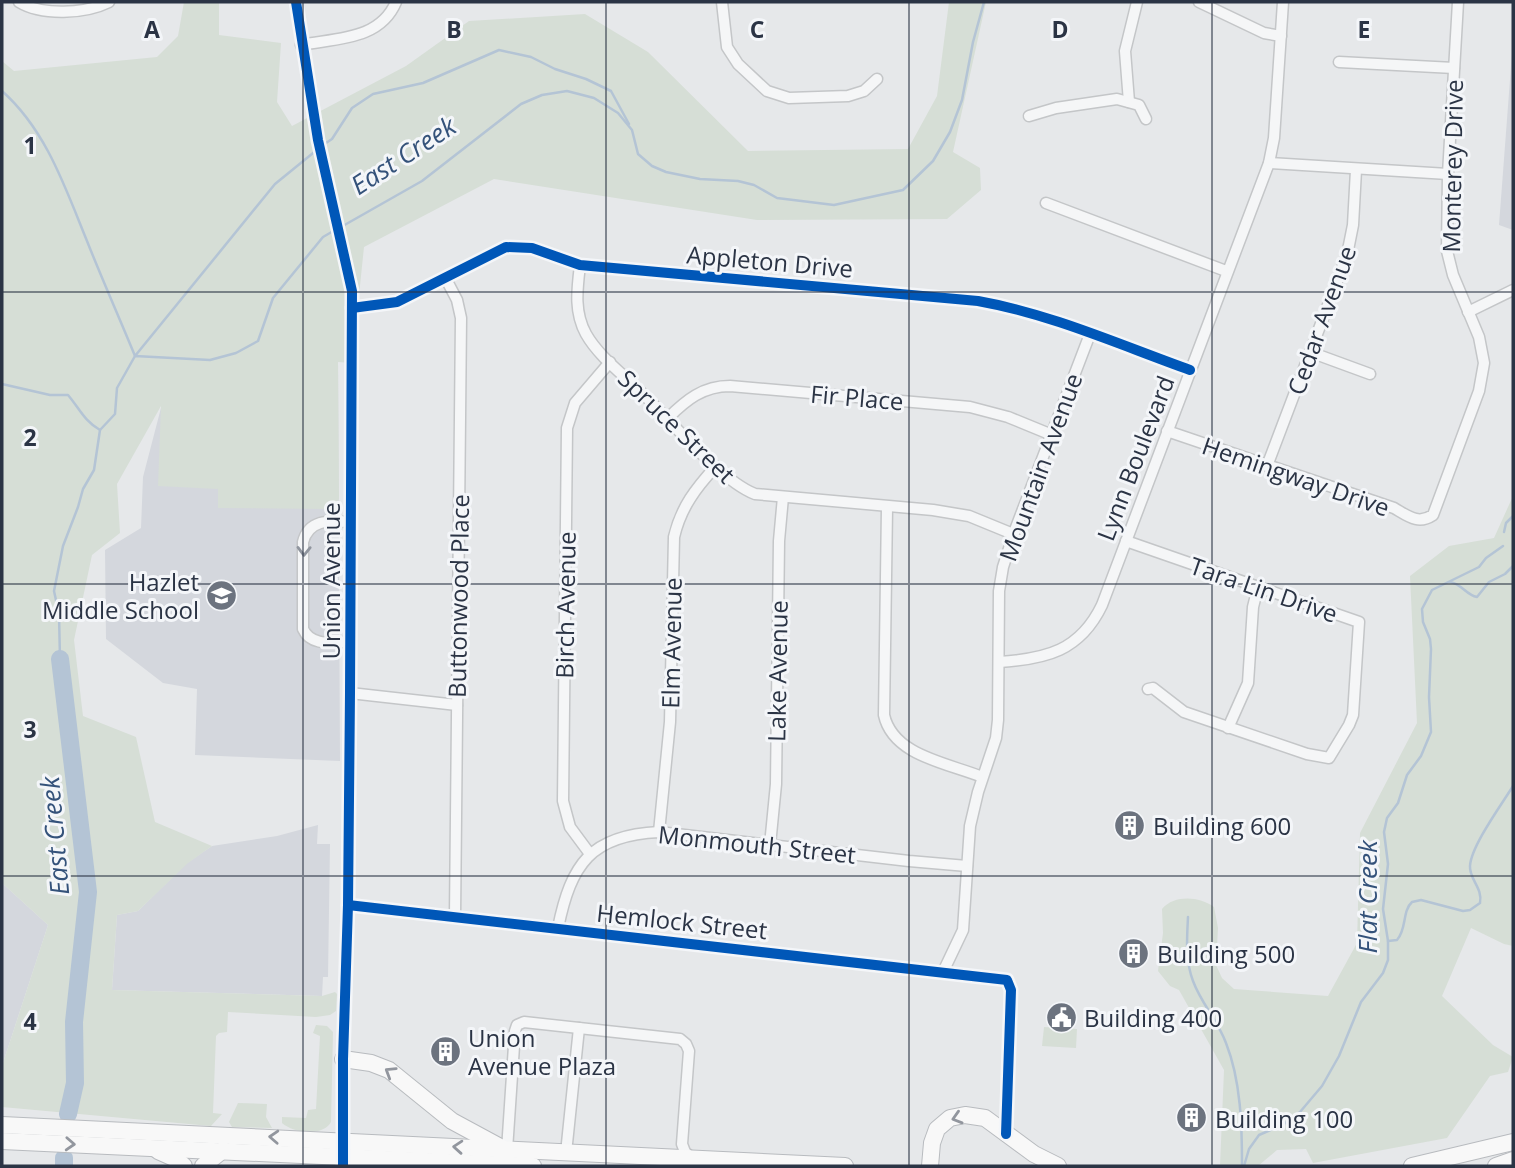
<svg xmlns="http://www.w3.org/2000/svg" width="1515" height="1168" font-family="'Open Sans',sans-serif">
<rect width="100%" height="100%" fill="#e6e8ea"/>
<!-- built -->
<g fill="#d4d7dd">
<path d="M1513,40V230L1499,225Z"/>
<path d="M338,361L340,761L195,755L197,689L163,683L106,639L105,550L141,528L143,477L162,404Z"/>
<path d="M318,825L317,844H330L328,977H323L322,996L112,990L117,915L138,911L187,863L212,846L277,836Z"/>
<path d="M2,883L48,925L2,1066Z"/>
</g>
<!-- green -->
<g fill="#d6ded6">
<path d="M184,2H219V35L281,43L277,102L292,126L406,66L469,21L585,14L648,52L748,151L908,149L937,96L949,2H986L953,152L980,168L981,190L947,219L757,220L494,179L364,247L352,363L338,362L339,499L329,509L218,508V489L158,486L161,406L117,484L120,533L92,555L74,640L83,716L136,737L155,822L212,846L188,863L138,911L117,915L112,990L322,996L335,992L337,994L336,1011L330,1015L316,1017L228,1012L227,1032L219,1033L216,1036L213,1113L222,1114L211,1126L2,1107V1066L48,925L2,883V61L14,71L157,57L178,36Z"/>
<path d="M1513,496V946L1504,944L1471,928L1442,996L1493,1045L1513,1057L1508,1072L1490,1076L1447,1138L1313,1163L1306,1149L1277,1150L1258,1166H1220L1224,1070L1179,990L1170,986L1158,971L1163,933L1162,909C1175,894 1200,897 1214,907L1218,928L1216,965L1222,978L1234,989L1328,996L1357,943L1360,833L1417,723L1410,576L1449,546L1494,538Z"/>
<path d="M316,1025L327,1026L333,1032L331,1122C323,1137 293,1133 282,1123V1117L306,1118L308,1110L316,1109L320,1036L313,1033Z"/>
<path d="M1044,1027L1077,1029L1076,1048L1042,1046Z"/>
<path d="M238,1103L267,1104L266,1117L272,1128L232,1127L229,1122Z"/>
</g>
<g fill="none" stroke-linecap="round" stroke-linejoin="round">
<!-- stream -->
<g stroke="#b4c4d5" stroke-width="2.5">
<path d="M2,91C46,130 65,187 87,241C102,279 119,317 135,356L275,184L318,149"/>
<path d="M323,145L332,139L352,108L373,94L423,83L499,50L531,57L555,69L586,79L611,91L629,124"/>
<path d="M341,227L422,181L521,104L542,95L567,91L594,98L618,113L632,130L638,154L652,166L666,172L700,179L738,181L754,185L777,198L834,205L903,190L933,161L950,132L962,100L973,42L984,2"/>
<path d="M2,384L50,395H68C79,408 85,422 100,430"/>
<path d="M1504,532L1506,523L1513,516"/>
<path d="M1450,582C1462,584 1466,595 1477,597L1489,582L1505,574L1513,566"/>
<path d="M60,659L59,614L54,591L63,546L78,507L83,489L94,470L100,430L115,414L117,388L135,356L210,360L236,353L258,341L273,298L323,237L335,230"/>
<path d="M1188,917C1187,938 1185,960 1193,981C1201,1003 1218,1021 1226,1043C1241,1081 1242,1126 1242,1166"/>
<path d="M1388,941L1397,940C1407,929 1402,911 1412,902L1421,900L1463,911L1470,910L1480,903C1483,888 1469,879 1470,866C1471,846 1502,804 1513,786"/>
<path d="M1244,1166L1249,1149L1259,1135L1284,1124L1300,1112L1322,1086L1339,1056L1361,1002L1383,973L1388,960V941L1383,909L1388,864L1384,832L1387,818L1398,803L1407,775L1421,756L1431,732L1429,697L1431,649L1430,639L1423,622L1422,609L1432,590L1479,567L1486,558L1503,546"/>
</g>
<!-- river -->
<g stroke="#b4c4d5" stroke-width="18">
<path d="M60,659L88,892L74,1022L75,1083L68,1114"/>
<path d="M64,1166V1158"/>
</g>
<defs>
<g id="minor">
<path d="M19,2C42,16 85,14 109,2"/>
<path d="M296,2L318,140L352,291L350,693L348,905L343,1059V1166"/>
<path d="M722,2L727,47L738,64L767,91L789,98L848,96L864,91L877,79"/>
<path d="M1199,2L1264,33L1281,36"/>
<path d="M301,45C337,38 380,40 396,2"/>
<path d="M1339,62L1454,68"/>
<path d="M1129,102L1125,51L1137,2"/>
<path d="M1029,116L1056,108L1117,99L1139,105L1146,119"/>
<path d="M1269,163L1448,174"/>
<path d="M1046,203L1226,271"/>
<path d="M580,265C577,290 574,312 586,334C599,357 624,375 642,393C670,420 721,481 755,494L933,510L969,516L1013,534"/>
<path d="M446,279L457,300L461,318L455,917"/>
<path d="M352,308L397,302L506,247L532,248L580,265L978,301C1051,314 1120,345 1190,370"/>
<path d="M1468,312L1513,290"/>
<path d="M1310,352L1370,374"/>
<path d="M668,418C686,400 703,386 730,386L970,407L1008,417L1052,435"/>
<path d="M1167,431L1394,508C1408,516 1418,525 1433,515L1479,391L1484,363L1479,337L1453,275L1447,251L1448,174L1458,2"/>
<path d="M1267,466L1347,255L1353,225L1356,170"/>
<path d="M887,508L884,715C893,756 948,763 982,777"/>
<path d="M1126,541L1359,622L1353,715L1349,725L1329,758L1307,754L1184,712L1153,688L1148,689"/>
<path d="M350,642C334,642 311,647 303,629V542C309,518 331,521 351,522"/>
<path d="M999,662C1046,659 1080,651 1102,605L1269,163L1274,138L1283,2"/>
<path d="M350,693L457,705"/>
<path d="M1228,728L1248,683L1253,607L1258,587"/>
<path d="M659,832L670,722L674,537C681,507 696,488 716,466"/>
<path d="M770,845L776,784L779,541L783,497"/>
<path d="M590,854L570,827L563,801L567,428L575,403L610,362"/>
<path d="M348,905L1007,980L1011,990L1006,1134"/>
<path d="M558,928C571,864 591,835 659,832L909,861L967,866"/>
<path d="M943,972L963,930L970,826L978,792L996,738L998,720L999,591L1003,567L1015,530L1090,334"/>
<path d="M507,1150L515,1031L517,1025L524,1022L680,1039L686,1044L689,1051L682,1144L685,1152L692,1158"/>
<path d="M566,1153L579,1028"/>
</g>
<g id="highway">
<path d="M343,1059L371,1063L389,1070L452,1121L502,1148"/>
<path d="M2,1125L845,1166"/>
<path d="M2,1141L533,1166"/>
<path d="M158,1151L176,1159L184,1166"/>
<path d="M203,1166L223,1150"/>
<path d="M930,1166L932,1143L937,1129L950,1118L965,1115L985,1118L1034,1154L1058,1166"/>
<path d="M1412,1166L1513,1142"/>
<path d="M1496,1166L1513,1160"/>
</g>
</defs>
<!-- minor casing -->
<use href="#minor" stroke="#c4c6c8" stroke-width="13"/>
<!-- highway casing -->
<use href="#highway" stroke="#b8bbbf" stroke-width="18"/>
<!-- minor -->
<use href="#minor" stroke="#f5f6f7" stroke-width="10"/>
<!-- highway -->
<use href="#highway" stroke="#f8f8f8" stroke-width="16"/>
<defs>
<g id="cycleway">
<path d="M296,2L318,140L352,291L350,693L348,905L343,1059V1166"/>
<path d="M352,308L397,302L506,247L532,248L580,265L978,301C1051,314 1120,345 1190,370"/>
<path d="M348,905L1007,980L1011,990L1006,1134"/>
</g>
</defs>
<!-- cycleway casing -->
<use href="#cycleway" stroke="#f4f6f9" stroke-width="15"/>
<!-- cycleway -->
<use href="#cycleway" stroke="#0057b8" stroke-width="10"/>
</g>
<!-- one-way arrows -->
<defs><path id="oneway-chevron" d="M-2-3.5L2.5 0L-2 3.5" fill="none" stroke-width="1.6" stroke-linecap="round" stroke-linejoin="round" transform="scale(1.75)"/></defs>
<use stroke="#90959e" href="#oneway-chevron" transform="translate(304 551) rotate(91)"/>
<g stroke="#92969e">
<use href="#oneway-chevron" transform="translate(390 1072) rotate(-148)"/>
<use href="#oneway-chevron" transform="translate(957 1118) rotate(163)"/>
<use href="#oneway-chevron" transform="translate(274 1137) rotate(-177)"/>
<use href="#oneway-chevron" transform="translate(70 1144) rotate(3)"/>
<use href="#oneway-chevron" transform="translate(458 1147) rotate(-176)"/>
</g>
<!-- grid -->
<path fill="none" stroke="#2b3445" stroke-width="2" stroke-opacity="0.55" d="M303,2V1166M606,2V1166M909,2V1166M1212,2V1166M2,292H1513M2,584H1513M2,876H1513"/>
<!-- icons -->
<defs>
<symbol id="school-disc" viewBox="-11 -11 22 22"><circle r="9.5" fill="#6c737f" stroke="#f4f6f9"/><path d="M0-5L7-2L0 1L-7-2ZM-4 1L0 2.5L4 1V4Q0 6-4 4Z" fill="#fff"/></symbol>
<symbol id="building-disc" viewBox="-11 -11 22 22"><circle r="9.5" fill="#6c737f" stroke="#f4f6f9"/><path d="M-4-6H4V6H1V3H-1V6H-4ZM-2.5-4.3h1.7v1.8h-1.7ZM.8-4.3h1.7v1.8H.8ZM-2.5-1h1.7V.8h-1.7ZM.8-1h1.7V.8H.8Z" fill="#fff"/></symbol>
<symbol id="civic-disc" viewBox="-11 -11 22 22"><circle r="9.5" fill="#6c737f" stroke="#f4f6f9"/><path d="M-.6-6.5H3V-4.5H.6V-3L4-1V1h2V6H-6V1h2V-1L-.6-3ZM-1.2 2.5V6h2.4V2.5Z" fill="#fff"/></symbol>
</defs>
<g fill-rule="evenodd">
<use href="#school-disc" x="204" y="578" width="35" height="35"/>
<use href="#building-disc" x="1112" y="808" width="35" height="35"/>
<use href="#building-disc" x="1116" y="936" width="35" height="35"/>
<use href="#civic-disc" x="1044" y="1000" width="35" height="35"/>
<use href="#building-disc" x="428" y="1034" width="35" height="35"/>
<use href="#building-disc" x="1174" y="1100" width="35" height="35"/>
</g>
<g text-anchor="middle" dominant-baseline="central" stroke-width="6" stroke-linejoin="round" paint-order="stroke">
<!-- street labels -->
<g font-size="24" fill="#2b3445" stroke="#f4f6f9">
<text transform="translate(1452 166) rotate(-89)">Monterey Drive</text>
<text transform="translate(770 261) rotate(5)">Appleton Drive</text>
<text transform="translate(1321 320) rotate(-70)">Cedar Avenue</text>
<text transform="translate(857 397) rotate(5)">Fir Place</text>
<text transform="translate(677 426) rotate(44)">Spruce Street</text>
<text transform="translate(1135 458) rotate(-69)">Lynn Boulevard</text>
<text transform="translate(1040 467) rotate(-70)">Mountain Avenue</text>
<text transform="translate(1296 476) rotate(19)">Hemingway Drive</text>
<text transform="translate(330 581) rotate(-90)">Union Avenue</text>
<text transform="translate(1264 589) rotate(19)">Tara Lin Drive</text>
<text transform="translate(458 596) rotate(-89)">Buttonwood Place</text>
<text transform="translate(565 605) rotate(-89)">Birch Avenue</text>
<text transform="translate(671 643) rotate(-89)">Elm Avenue</text>
<text transform="translate(777 671) rotate(-89)">Lake Avenue</text>
<text transform="translate(757 844) rotate(6)">Monmouth Street</text>
<text transform="translate(682 921) rotate(6)">Hemlock Street</text>
</g>
<!-- poi labels -->
<g font-size="24" fill="#2b3445" stroke="#f4f6f9" text-anchor="start">
<text x="199" y="581" text-anchor="end">Hazlet<tspan x="199" dy="28">Middle School</tspan></text>
<text x="1153" y="825">Building 600</text>
<text x="1157" y="953">Building 500</text>
<text x="1084" y="1017">Building 400</text>
<text x="468" y="1037">Union<tspan x="468" dy="28">Avenue Plaza</tspan></text>
<text x="1215" y="1118">Building 100</text>
</g>
<!-- water labels -->
<g font-size="26" font-style="italic" fill="#34527a" stroke="#f4f6f9">
<text transform="translate(403 155) rotate(-33)">East Creek</text>
<text transform="translate(54 836) rotate(-95)">East Creek</text>
<text transform="translate(1367 897) rotate(-90)">Flat Creek</text>
</g>
</g>
<g font-size="23" text-anchor="middle" font-weight="bold" fill="#2b3445" stroke="#f4f6f9" stroke-width="6" stroke-linejoin="round" paint-order="stroke">
<text x="152" y="38">A</text>
<text x="454" y="38">B</text>
<text x="757" y="38">C</text>
<text x="1060" y="38">D</text>
<text x="1364" y="38">E</text>
<text x="30" y="154">1</text>
<text x="30" y="446">2</text>
<text x="30" y="738">3</text>
<text x="30" y="1030">4</text>
</g>
<!-- border -->
<rect width="1515" height="1168" fill="none" stroke="#2b3445" stroke-width="7"/>
</svg>
